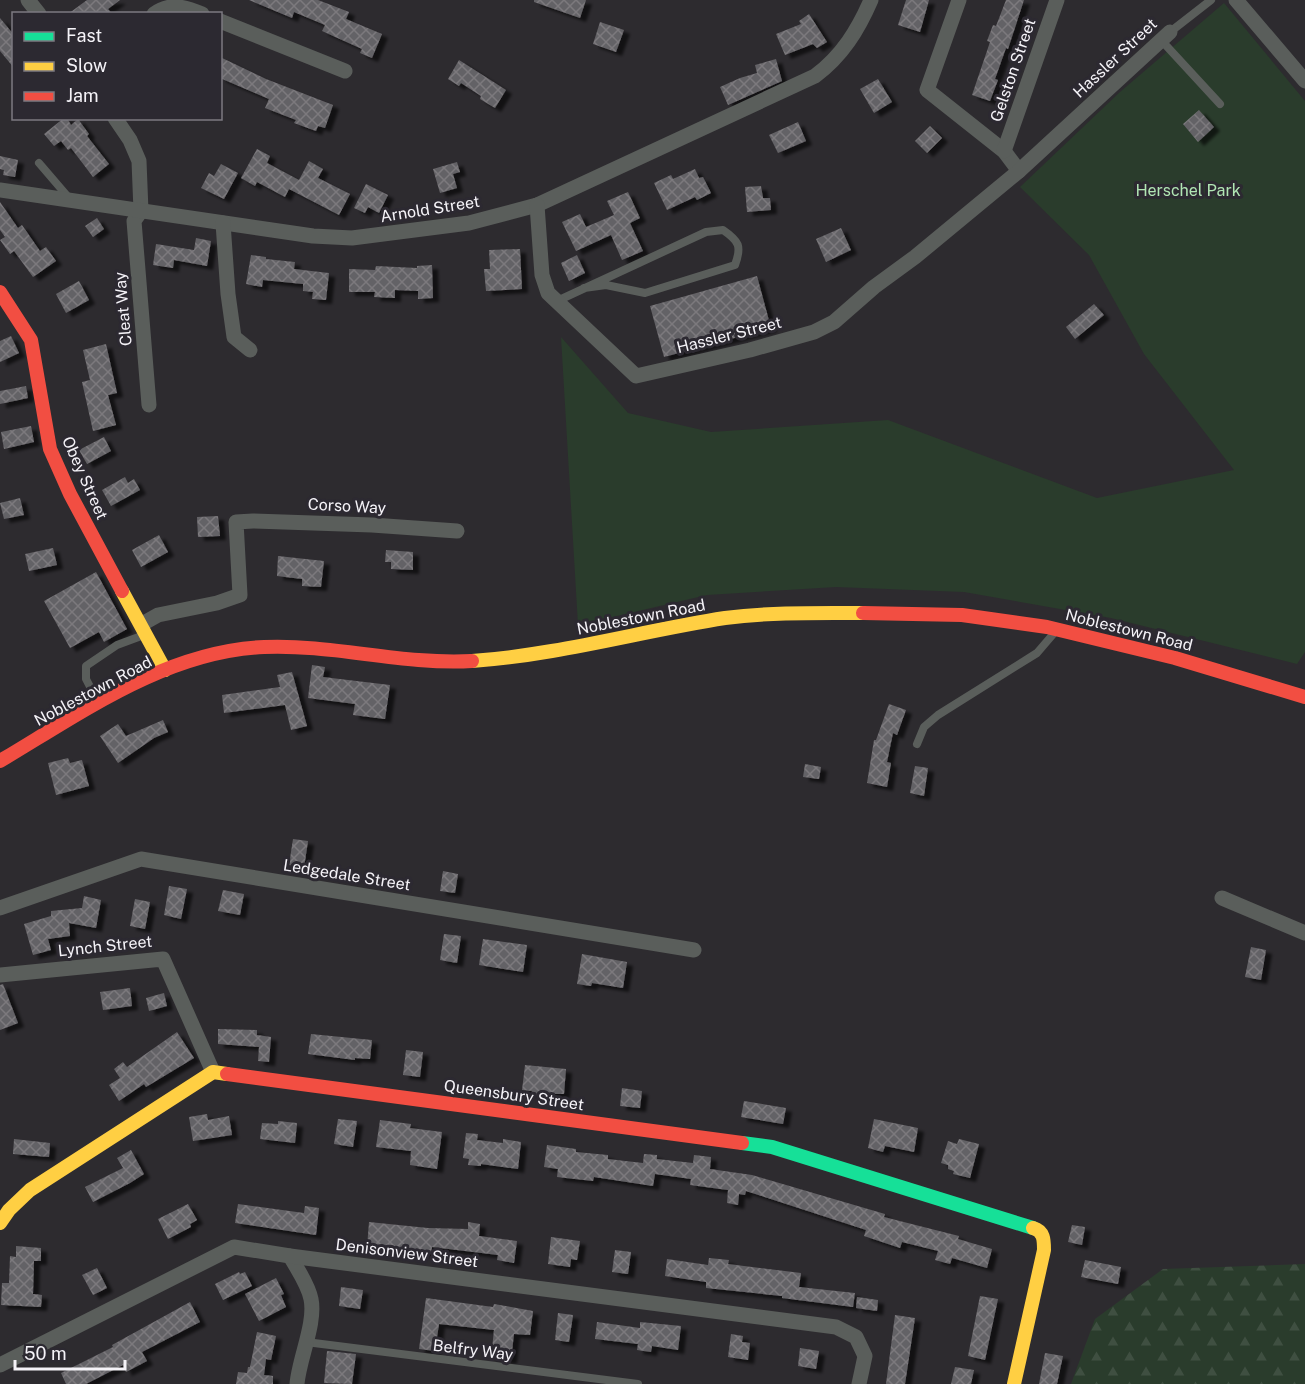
<svg xmlns="http://www.w3.org/2000/svg" width="1305" height="1384" font-family="'Public Sans',sans-serif">
<defs>
<pattern id="forest-firs" width="22" height="20" patternUnits="userSpaceOnUse" patternTransform="scale(1.5)"><rect width="22" height="20" fill="#2a3c2c"/><path d="M5 1l3.5 6h-7zM16 11l3.5 6h-7z" fill="#3f4f41"/></pattern>
<pattern id="building-cross-hatch" width="8" height="8" patternUnits="userSpaceOnUse" patternTransform="scale(1.5)"><rect width="8" height="8" fill="#646266"/><path d="M0 0l8 8M0 8l8-8" fill="none" stroke="#7b797d"/></pattern>
<filter id="shadow"><feDropShadow dx="6" dy="4" stdDeviation="1.5" flood-color="#0009"/></filter>
</defs>
<rect width="100%" height="100%" fill="#2d2b2f"/>
<!-- forest -->
<path fill="url(#forest-firs)" d="M1305,1264V1384H1071L1095,1319L1163,1269Z"/>
<!-- green -->
<path fill="#2a3c2c" d="M1224,3L1305,101V652L1297,664L1111,618L964,592L836,587L707,595L578,625L561,337L628,413L711,432L888,420L1097,498L1234,470L1144,354L1089,255L1020,187L1120,92Z"/>
<!-- building -->
<g fill="url(#building-cross-hatch)" filter="url(#shadow)">
<path d="M87,0H120L108,9L112,14H68Z"/>
<path d="M249,0H318L349,12L346,19L382,34L372,58L360,53L362,49L322,31L325,25L294,12L292,18Z"/>
<path d="M534,0H586L580,18L534,2Z"/>
<path d="M906,0H929L920,32L898,25Z"/>
<path d="M1006,0H1024L1008,49L1006,48L995,79L998,80L990,101L972,95L990,42L987,41L993,25L996,26Z"/>
<path d="M809,14L827,42L817,48L813,44L785,55L776,34L801,24L799,21Z"/>
<path d="M0,18L14,35V68L0,51Z"/>
<path d="M600,22L624,30L616,52L593,44Z"/>
<path d="M220,57L266,79L333,105L325,128L318,126L316,131L294,123L296,120L265,108L269,99L220,78Z"/>
<path d="M776,59L782,81L728,105L720,87L740,78L757,73L755,65Z"/>
<path d="M459,60L506,90L495,108L480,99L481,96L461,83L459,86L448,79Z"/>
<path d="M878,79L892,102L874,113L860,89Z"/>
<path d="M1199,110L1214,127L1198,142L1183,124Z"/>
<path d="M64,118H67L71,125L78,119L89,134L87,136L109,164L93,177L71,148L68,150L61,141L54,146L44,134Z"/>
<path d="M798,122L806,141L778,153L769,135Z"/>
<path d="M930,126L942,138L927,153L915,141Z"/>
<path d="M257,149L270,156L267,163L299,180L309,161L323,169L318,178L350,194L339,215L289,189L285,197L257,182L255,186L241,178Z"/>
<path d="M0,156L18,160L15,177L3,175L4,170L0,169Z"/>
<path d="M457,162L460,172L453,174L457,188L440,193L433,169Z"/>
<path d="M221,164L238,173L224,199L201,188L209,173L214,176Z"/>
<path d="M695,169L699,178L703,177L711,193L697,200L695,197L667,210L654,183L671,175L673,179Z"/>
<path d="M366,184L388,195L379,213L368,207L365,213L354,208Z"/>
<path d="M761,186L763,198H770L771,210L747,212L745,187Z"/>
<path d="M628,192L640,218L630,223L643,251L622,260L611,235L576,251L562,222L580,214L586,227L614,215L607,201Z"/>
<path d="M0,202L18,228L22,225L40,251L46,247L56,261L33,277L14,251L10,254L0,240L5,237L0,230Z"/>
<path d="M97,218L104,229L93,237L85,226Z"/>
<path d="M841,228L851,250L826,262L816,239Z"/>
<path d="M196,238L211,241L207,266L174,260L173,268L153,265L156,244L194,250Z"/>
<path d="M520,249L522,289L486,291L484,269H490L489,250Z"/>
<path d="M251,255L266,257V259L295,262L294,269L329,273L326,300L312,299L313,292L303,291V284L263,280L262,287L246,284Z"/>
<path d="M577,255L585,273L569,281L561,263Z"/>
<path d="M432,265L433,298L418,299V291L395,290V298L374,297L375,292H349V269L375,270L376,266L417,268V266Z"/>
<path d="M757,276L771,328L664,357L650,306Z"/>
<path d="M79,281L89,300L66,313L56,294Z"/>
<path d="M1094,304L1104,315L1075,339L1066,327Z"/>
<path d="M11,336L19,353L0,362V341Z"/>
<path d="M106,344L117,393L108,395L116,425L93,431L82,382L90,380L83,350Z"/>
<path d="M26,386L28,398L0,404V391Z"/>
<path d="M31,426L34,442L4,449L1,432Z"/>
<path d="M104,437L111,451L87,464L79,450Z"/>
<path d="M125,477L128,483L134,479L140,490L111,506L102,490Z"/>
<path d="M20,498L24,515L4,519L0,503Z"/>
<path d="M218,516L220,536L198,537L197,517Z"/>
<path d="M159,535L168,552L141,567L132,550Z"/>
<path d="M53,548L57,565L29,571L25,554Z"/>
<path d="M386,550L413,552V570L391,569V562H385Z"/>
<path d="M278,556L324,561L321,587L302,586V579L277,576Z"/>
<path d="M96,572L127,629L104,642L99,632L70,648L44,601Z"/>
<path d="M312,665L325,667L323,677L390,685L385,719L353,715L355,704L308,698Z"/>
<path d="M292,672L307,726L291,730L285,705L224,713L222,695L280,687L277,675Z"/>
<path d="M889,704L906,710L897,735L893,733L887,762L891,763L887,787L867,783L874,740H876Z"/>
<path d="M163,720L168,732L154,738L118,763L100,736L118,724L126,736Z"/>
<path d="M68,758L70,763L82,760L89,786L56,795L48,763Z"/>
<path d="M805,764L821,767L819,779L803,777Z"/>
<path d="M915,766L928,768L924,796L910,793Z"/>
<path d="M293,839L308,841L304,868L289,865Z"/>
<path d="M443,871L458,874L455,893L440,891Z"/>
<path d="M169,886L187,889L181,919L164,915Z"/>
<path d="M223,890L244,894L240,915L218,911Z"/>
<path d="M84,896L101,900L96,928L69,923L70,936L48,939L51,950L33,955L24,924L51,916V911L82,908Z"/>
<path d="M135,899L150,902L145,929L130,926Z"/>
<path d="M444,934L461,936L457,963L440,960Z"/>
<path d="M483,939L527,945L523,972L479,965Z"/>
<path d="M1251,947L1266,950L1261,980L1245,977Z"/>
<path d="M582,954L627,962L623,988L592,983L591,986L577,984Z"/>
<path d="M3,984L18,1023L0,1030V985Z"/>
<path d="M130,988L132,1006L103,1010L100,992Z"/>
<path d="M164,993L167,1006L149,1011L146,998Z"/>
<path d="M218,1029L257,1030V1035L271,1037L269,1062L258,1061L259,1047L218,1044Z"/>
<path d="M177,1032L194,1058L146,1087L144,1084L119,1101L109,1085L120,1078L114,1069L123,1062L127,1067Z"/>
<path d="M311,1034L372,1040L370,1059L355,1058V1060L308,1054Z"/>
<path d="M406,1050L423,1052L420,1077L403,1075Z"/>
<path d="M525,1065L566,1069L564,1094H553V1097L531,1095L532,1091L522,1090Z"/>
<path d="M622,1088L642,1091L640,1108L620,1106Z"/>
<path d="M744,1101L786,1108L783,1124L741,1117Z"/>
<path d="M207,1114L208,1120L229,1116L232,1135L193,1141L189,1117Z"/>
<path d="M338,1119L357,1121L353,1147L334,1144Z"/>
<path d="M874,1119L918,1128L914,1152L885,1146L883,1152L868,1148Z"/>
<path d="M380,1120L411,1124L410,1128L442,1132L437,1169L410,1165L411,1151L376,1147Z"/>
<path d="M278,1121L297,1123L295,1143L260,1139L262,1123L278,1124Z"/>
<path d="M466,1133L478,1134L477,1140L503,1143V1139L521,1142L518,1169L481,1164V1166L468,1165L469,1159L463,1158Z"/>
<path d="M14,1139L50,1143L49,1157L13,1154Z"/>
<path d="M959,1139L979,1144L970,1178L953,1174L954,1171L948,1169V1165L941,1163L948,1141L957,1144Z"/>
<path d="M547,1145L576,1149V1152L608,1155V1159L643,1163L644,1154L657,1155V1159L693,1163L694,1155L711,1157L710,1169L752,1175L885,1214L884,1217L959,1236L958,1239L992,1249L987,1268L952,1258L950,1264L935,1260L938,1251L902,1242L900,1248L864,1236L866,1230L746,1191L745,1195L739,1194L738,1205L727,1203L728,1190L690,1185L691,1179L655,1174L653,1186L594,1177L593,1181L557,1177L558,1169L544,1167Z"/>
<path d="M131,1150L144,1174L130,1183L93,1202L85,1187L123,1168L117,1158Z"/>
<path d="M188,1204L197,1220L190,1224L191,1227L168,1239L158,1219Z"/>
<path d="M238,1204L304,1213L305,1206L319,1208L316,1235L235,1223Z"/>
<path d="M369,1222L428,1228L468,1229V1222L480,1224L479,1236L517,1241L514,1263L497,1260L498,1255L432,1247L431,1254L367,1247Z"/>
<path d="M1072,1225L1085,1227L1082,1245L1068,1242Z"/>
<path d="M551,1237L580,1241L577,1260L571,1259L570,1267L548,1264Z"/>
<path d="M16,1246L41,1248V1261H34L33,1294L42,1295L41,1307L1,1305L2,1283H9L10,1256L16,1257Z"/>
<path d="M615,1250L631,1252L628,1274L612,1272Z"/>
<path d="M709,1258L729,1260L728,1264L801,1273L799,1287L855,1293L853,1307L782,1298V1296L706,1288V1282L665,1276L667,1259L708,1265Z"/>
<path d="M1085,1260L1121,1267L1118,1284L1081,1277Z"/>
<path d="M97,1268L107,1288L93,1295L82,1275Z"/>
<path d="M239,1272L240,1274L245,1272L252,1286L223,1300L215,1284Z"/>
<path d="M276,1278L284,1294L281,1295L286,1307L259,1321L245,1294Z"/>
<path d="M341,1287L363,1290L360,1309L339,1306Z"/>
<path d="M980,1296L998,1299L985,1360L968,1356Z"/>
<path d="M857,1297L878,1300L877,1311L856,1308Z"/>
<path d="M426,1298L493,1307L494,1304L533,1311L530,1335L514,1334L511,1360L491,1358L494,1330L439,1324L435,1351L419,1349Z"/>
<path d="M190,1302L200,1322L142,1352L147,1361L126,1372L123,1365L86,1384H66L61,1373L113,1347L112,1345Z"/>
<path d="M558,1313L573,1315L569,1342L555,1340Z"/>
<path d="M895,1315L915,1318L905,1384H886Z"/>
<path d="M597,1322L640,1328V1322L681,1326L678,1350L652,1346L651,1352L637,1350L638,1344L595,1339Z"/>
<path d="M257,1332L276,1336L271,1360L266,1359L264,1375L273,1376V1384H236L238,1372L247,1373L248,1367H250Z"/>
<path d="M731,1334L743,1336L742,1342L750,1343L748,1360L728,1357Z"/>
<path d="M800,1348L819,1351L816,1369L798,1366Z"/>
<path d="M327,1351L356,1354L352,1384L324,1383Z"/>
<path d="M1045,1353L1063,1356L1057,1384H1039Z"/>
<path d="M955,1367L974,1370L971,1384H951Z"/>
</g>
<g fill="none" stroke-linecap="round" stroke-linejoin="round">
<!-- lane -->
<g stroke="#5a5e5b" stroke-width="8">
<path d="M1170,32L1211,0"/>
<path d="M1161,40L1220,104"/>
<path d="M39,163L69,198"/>
<path d="M557,301L706,232L723,230C739,241 742,246 735,265L645,293L606,285L584,288"/>
<path d="M98,702L86,679V666L117,645L144,635"/>
<path d="M917,744L924,727L938,715L1037,653L1055,632"/>
<path d="M306,1342L638,1384"/>
</g>
<!-- street -->
<g stroke="#5a5e5b" stroke-width="15">
<path d="M28,0L39,14"/>
<path d="M959,0L927,90L1004,151L1019,171"/>
<path d="M1236,0L1305,81"/>
<path d="M154,14C170,2 185,7 202,14"/>
<path d="M220,21L345,71"/>
<path d="M115,118L130,140L139,161L141,211L134,221L149,405"/>
<path d="M1004,151L1057,0"/>
<path d="M0,190L313,236L352,238L469,223L537,205L815,76C842,56 858,30 871,0"/>
<path d="M537,205L542,275L548,293L636,376L750,350L814,332L834,322L874,287L915,257L1019,171L1170,32"/>
<path d="M223,223L228,294L234,337L250,350"/>
<path d="M142,624L158,615L217,603L240,595L236,522L253,521L372,525L457,531"/>
<path d="M1222,898L1305,933"/>
<path d="M0,908L141,859L694,950"/>
<path d="M0,975L163,959L213,1072"/>
<path d="M290,1256C297,1269 308,1284 311,1299C316,1323 299,1359 297,1384"/>
<path d="M0,1365L234,1247L290,1256L836,1327L856,1337L865,1356L859,1384"/>
</g>
<!-- fast -->
<path stroke="#16e098" stroke-width="14" d="M742,1143L772,1147L1033,1228"/>
<!-- slow -->
<g stroke="#ffcf43" stroke-width="14">
<path d="M122,591L165,670"/>
<path d="M472,661C558,655 641,631 725,618C771,612 817,613 863,613"/>
<path d="M0,1223L9,1210L30,1190L213,1072L227,1074"/>
<path d="M1014,1384L1044,1250C1044,1240 1044,1231 1033,1228"/>
</g>
<!-- jam -->
<g stroke="#f24e42" stroke-width="14">
<path d="M0,292L31,340L50,449L70,494L122,591"/>
<path d="M863,613L962,615L1047,627L1175,658L1305,697"/>
<path d="M0,761C81,713 166,651 264,647C333,644 402,665 472,661"/>
<path d="M227,1074L742,1143"/>
</g>
</g>
<g text-anchor="middle" dominant-baseline="central" stroke-width="6" stroke-linejoin="round" paint-order="stroke">
<!-- street labels -->
<g font-size="16" fill="#f5f3f8" stroke="#2c2931">
<text transform="translate(1115 58) rotate(-43)">Hassler Street</text>
<text transform="translate(1013 70) rotate(-71)">Gelston Street</text>
<text transform="translate(430 209) rotate(-9)">Arnold Street</text>
<text transform="translate(123 309) rotate(-95)">Cleat Way</text>
<text transform="translate(729 335) rotate(-14)">Hassler Street</text>
<text transform="translate(85 478) rotate(66)">Obey Street</text>
<text transform="translate(347 506) rotate(3)">Corso Way</text>
<text transform="translate(641 617) rotate(-11)">Noblestown Road</text>
<text transform="translate(1129 630) rotate(14)">Noblestown Road</text>
<text transform="translate(93 691) rotate(-28)">Noblestown Road</text>
<text transform="translate(347 875) rotate(9)">Ledgedale Street</text>
<text transform="translate(105 946) rotate(-6)">Lynch Street</text>
<text transform="translate(514 1095) rotate(8)">Queensbury Street</text>
<text transform="translate(407 1253) rotate(7)">Denisonview Street</text>
<text transform="translate(473 1350) rotate(7)">Belfry Way</text>
</g>
<!-- park labels -->
<g font-size="16" fill="#b1e6b4" stroke="#2c2931">
<text x="1188" y="190">Herschel Park</text>
</g>
</g>
<!-- legend -->
<rect x="12" y="12" width="210" height="108" fill="#2c2931" stroke="#7c7a81" stroke-width="1.5"/>
<rect x="24" y="32" width="30" height="9" fill="#16e098" stroke="#7c7a81" stroke-width="1.5"/>
<text x="66" y="42" font-size="18" fill="#f5f3f8">Fast</text>
<rect x="24" y="62" width="30" height="9" fill="#ffcf43" stroke="#7c7a81" stroke-width="1.5"/>
<text x="66" y="72" font-size="18" fill="#f5f3f8">Slow</text>
<rect x="24" y="92" width="30" height="9" fill="#f24e42" stroke="#7c7a81" stroke-width="1.5"/>
<text x="66" y="102" font-size="18" fill="#f5f3f8">Jam</text>
<!-- scale -->
<path d="M15 1360v9h110v-9" fill="none" stroke="#f5f3f8" stroke-width="3"/>
<text x="24" y="1360" font-size="18" fill="#f5f3f8" stroke="#2c2931" stroke-width="4.5" paint-order="stroke">50 m</text>
</svg>
